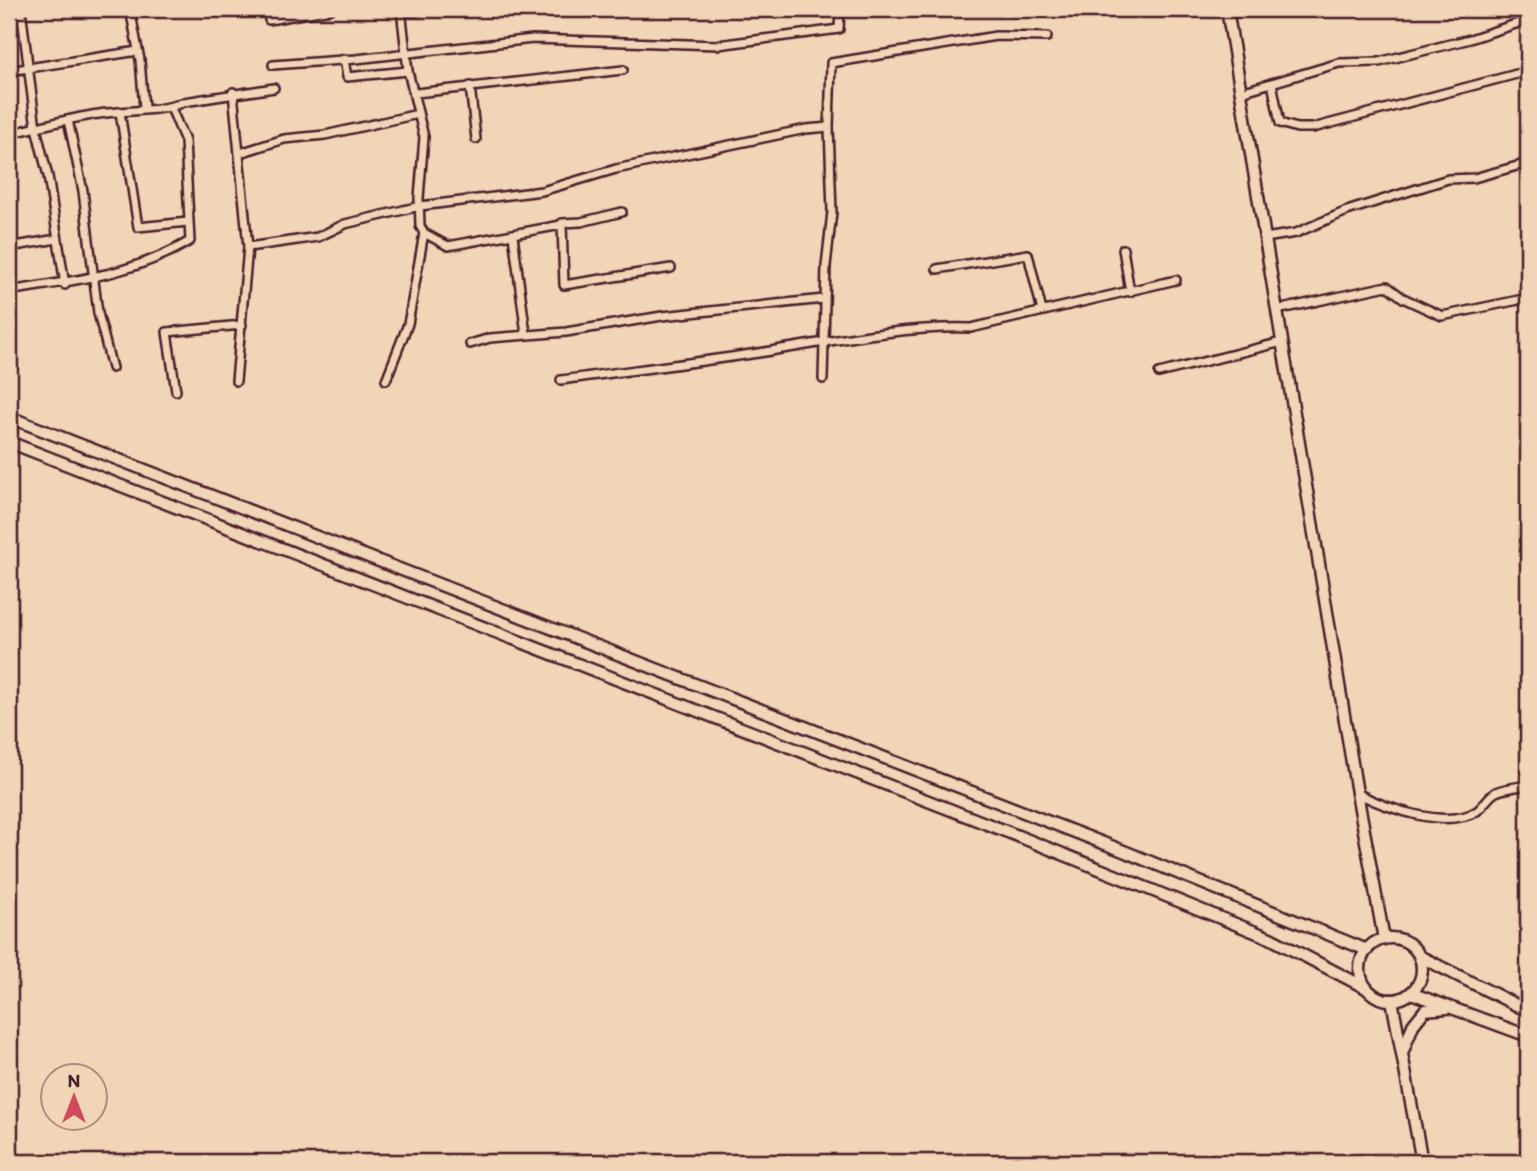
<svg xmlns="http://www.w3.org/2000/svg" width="1537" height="1171" font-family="Itim,sans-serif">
<rect width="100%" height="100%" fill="#f0d5b7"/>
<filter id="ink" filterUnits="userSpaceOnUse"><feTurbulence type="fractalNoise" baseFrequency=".0143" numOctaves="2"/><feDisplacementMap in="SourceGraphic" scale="14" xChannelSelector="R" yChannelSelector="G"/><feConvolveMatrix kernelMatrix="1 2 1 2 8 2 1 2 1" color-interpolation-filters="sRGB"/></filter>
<g filter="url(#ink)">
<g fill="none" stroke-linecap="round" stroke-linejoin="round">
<defs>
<g id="street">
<path d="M21,9L36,128L48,176L65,285"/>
<path d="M130,9L140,60L144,108"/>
<path d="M405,9L409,12L431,9"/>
<path d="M269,20L331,9"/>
<path d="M344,59L347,77L408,71"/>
<path d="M273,65L356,59L533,39L718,45L839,29L840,9"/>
<path d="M9,71L138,51"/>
<path d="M1272,83L1280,123L1297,128H1313L1528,71"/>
<path d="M470,86L476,139"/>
<path d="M233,92L248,247L236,381"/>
<path d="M1241,92L1339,63L1379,62L1470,39L1528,20"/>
<path d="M416,93L623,70"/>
<path d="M120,112L138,227L188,222"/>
<path d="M68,120L83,191L98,313L112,368"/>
<path d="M9,134C39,127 69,118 99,114C124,110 164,112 184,102L274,88"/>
<path d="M240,153L284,139L325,135L418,114"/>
<path d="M622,212L581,222L562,223L564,285L671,268"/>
<path d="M424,233L448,246L561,225"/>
<path d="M513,235L526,334"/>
<path d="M1265,238L1296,233L1347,211L1448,179L1474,178L1528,163"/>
<path d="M9,247L57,239"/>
<path d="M248,247L318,237L345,224L420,206L542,191L616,169L806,129L829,127"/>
<path d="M1123,249L1130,292"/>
<path d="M9,267L13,290"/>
<path d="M937,269L1028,254L1042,311"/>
<path d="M9,291C74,280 131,276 190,241L185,141L171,108"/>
<path d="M1277,310L1387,286L1403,298L1442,316L1528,298"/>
<path d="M470,344L490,338L566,332L662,316L824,299"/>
<path d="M1159,373L1282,342"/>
<path d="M823,379L826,266L832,212L829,127L831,63L996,36L1047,37"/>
<path d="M386,380L408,324L424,233L420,226L419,198L424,137L408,71L401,9"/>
<path d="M561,380C627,371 693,363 758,353C828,342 900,326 971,328L1176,280"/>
<path d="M176,391L167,332L242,325"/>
<path d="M1357,793C1386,808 1447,830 1477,811C1484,806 1488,796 1496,792C1505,788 1518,787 1528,785"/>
</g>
<g id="secondary">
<path d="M1227,9L1357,793L1384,939"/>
<path d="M9,417L1121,850L1367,950"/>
<path d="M9,442L1023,838L1270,938L1366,988"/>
<circle cx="1391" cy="969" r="31"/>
<path d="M1419,956L1528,1011"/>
<path d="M1411,993L1528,1036"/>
<path d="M1392,1000L1422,1162"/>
<path d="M1403,1051L1413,1025L1425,1010L1447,1008"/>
</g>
</defs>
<!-- street casing -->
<use href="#street" stroke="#4a1f2b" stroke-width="12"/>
<!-- secondary casing -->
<use href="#secondary" stroke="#4a1f2b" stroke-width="15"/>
<!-- street -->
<use href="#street" stroke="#f0d5b7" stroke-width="7"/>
<!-- secondary -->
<use href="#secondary" stroke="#f0d5b7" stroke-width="10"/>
</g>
</g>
<!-- margin -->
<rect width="1537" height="1171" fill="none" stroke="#f0d5b7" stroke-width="35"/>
<rect x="18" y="18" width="1502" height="1136" fill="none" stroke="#4a1f2b" stroke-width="2.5" filter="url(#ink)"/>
<!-- north arrow -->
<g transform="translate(74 1097)"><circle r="33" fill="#f0d5b7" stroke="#ae8c7f" stroke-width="2"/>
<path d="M0-5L12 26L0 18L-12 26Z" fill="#d1495b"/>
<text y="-10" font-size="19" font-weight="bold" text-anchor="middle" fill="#4a1f2b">N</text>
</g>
</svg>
